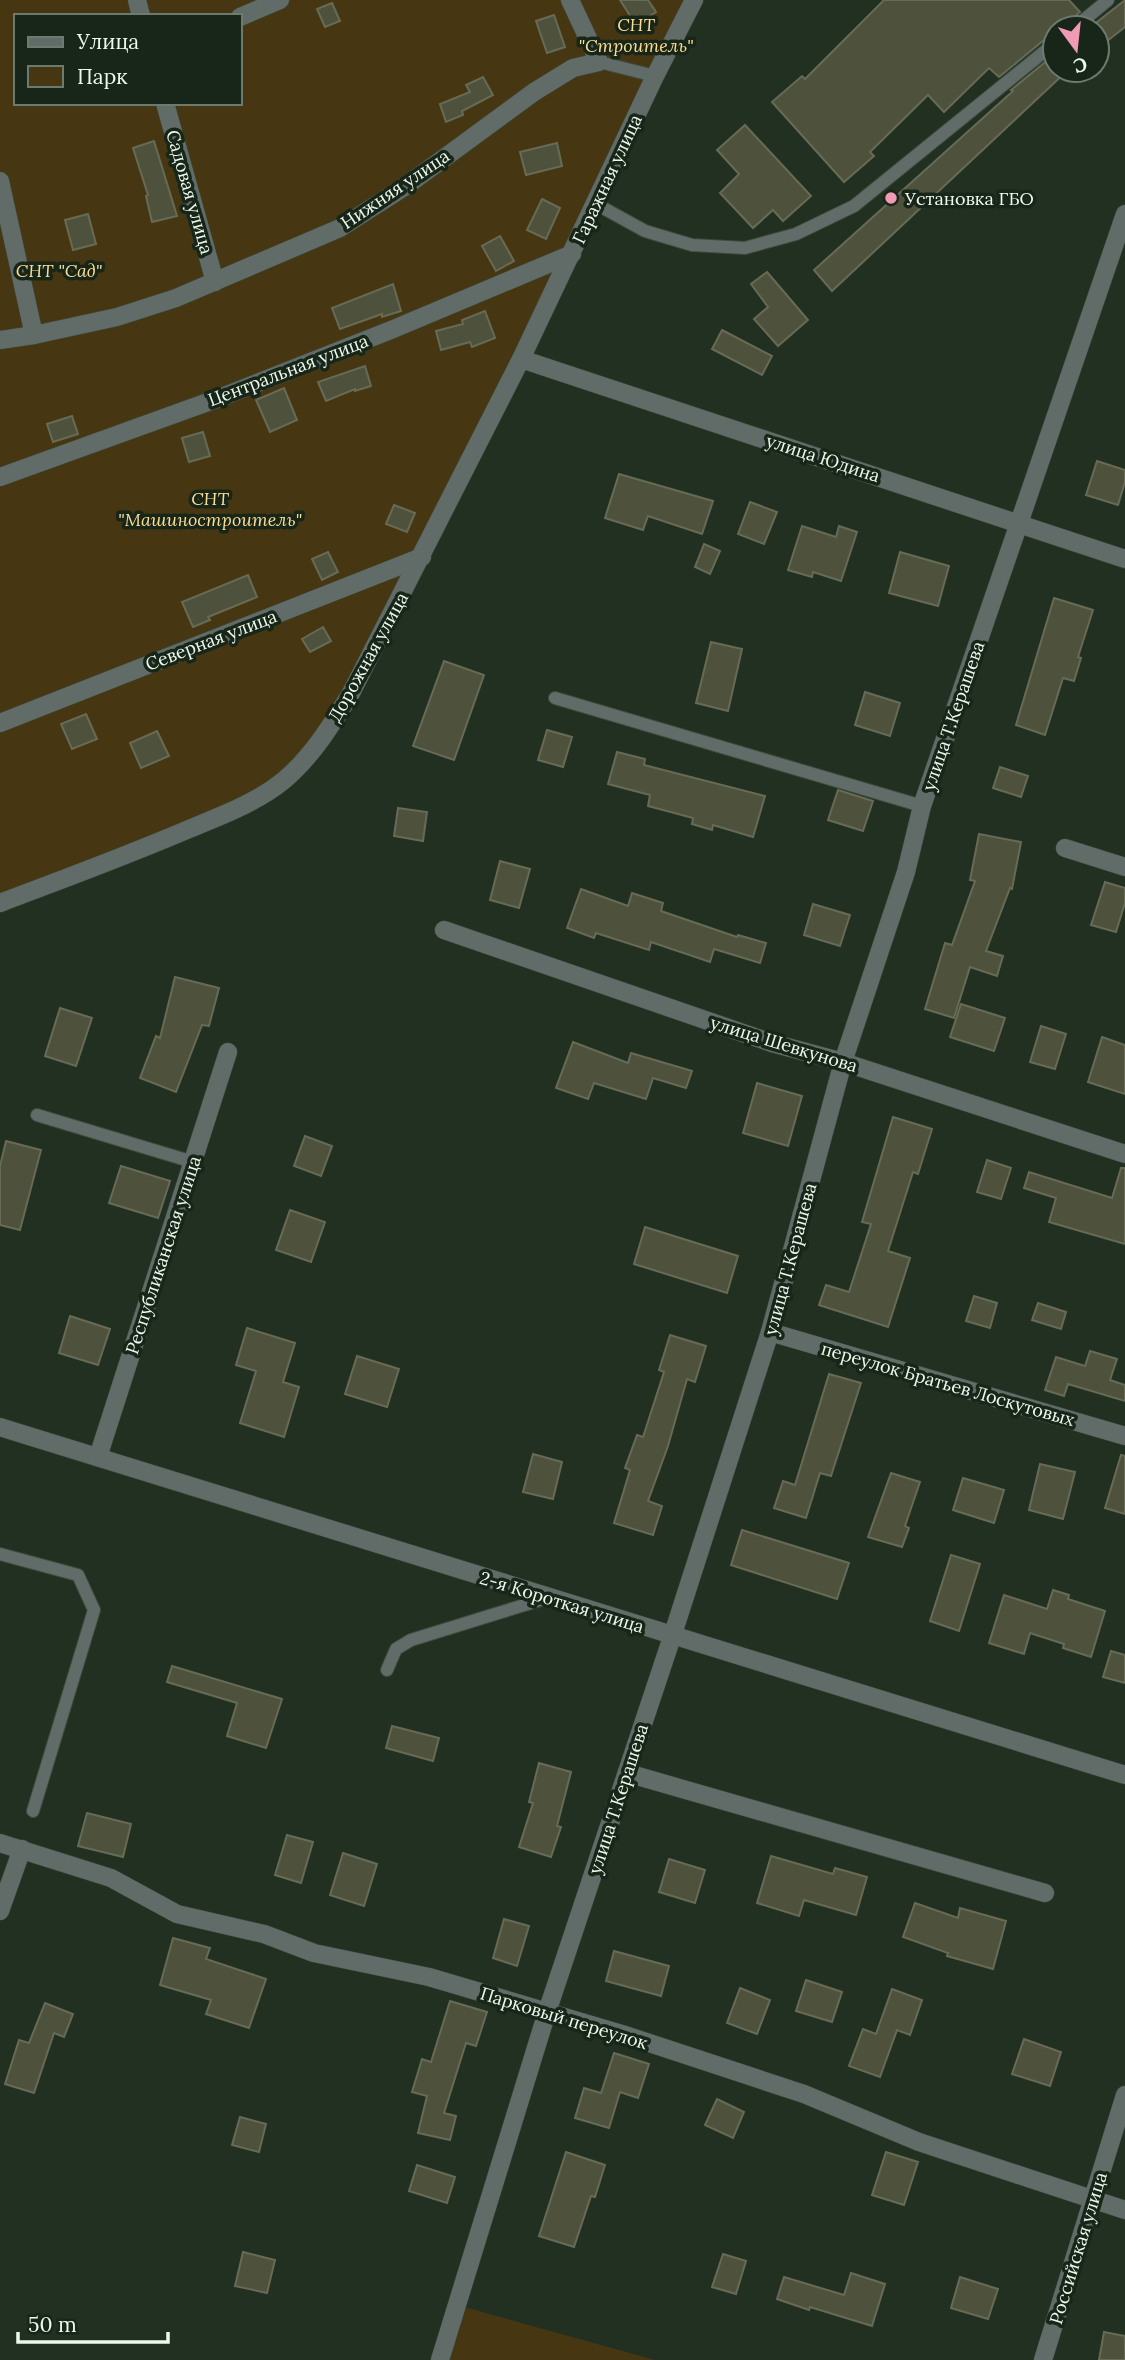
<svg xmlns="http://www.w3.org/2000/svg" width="1125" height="2360" font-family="Lora,serif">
<rect width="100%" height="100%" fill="#213021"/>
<!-- green -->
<g fill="#463712" fill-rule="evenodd">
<path d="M0,0H694L351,693L283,781L0,903ZM16,16H240V103H16Z"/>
<path d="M457,2305L655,2360H440Z"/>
</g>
<!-- building -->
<g fill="#4e523d" stroke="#676b55" stroke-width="2">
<path d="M620,0H648L656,12L636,25Z"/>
<path d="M884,0H1069L1080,12L1068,22L1065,28H1055V34L1049,36L999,77L989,68L944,112L928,95L870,152L874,156L844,182L772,102L802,76L805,79Z"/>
<path d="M1125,0V27L1097,49V22Z"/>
<path d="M332,3L340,21L325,27L317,9Z"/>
<path d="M554,15L565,47L547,53L536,21Z"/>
<path d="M1055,54V70H1068L832,291L814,270L1013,91L1011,90Z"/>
<path d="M483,77L493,95L462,111L463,115L446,122L440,104L470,92L466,85Z"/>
<path d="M745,125L811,196L783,221L773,210L753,228L720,193L739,174L717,150Z"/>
<path d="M154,141L177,216L152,222L146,196L148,195L133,148Z"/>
<path d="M557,143L562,166L526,175L520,152Z"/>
<path d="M542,199L560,208L546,239L527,230Z"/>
<path d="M88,214L96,244L73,250L65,220Z"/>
<path d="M500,236L514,261L496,271L482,246Z"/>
<path d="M767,272L808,320L778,346L754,319L768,307L751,284Z"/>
<path d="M393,284L401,311L382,317V314L340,329L332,308Z"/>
<path d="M485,311L495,338L472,347L470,342L441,350L436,331L463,324L462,320Z"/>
<path d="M722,330L772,356L762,375L712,349Z"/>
<path d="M365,366L371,386L355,391V389L326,401L318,382Z"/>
<path d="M284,388L297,420L270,432L256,400Z"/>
<path d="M72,416L78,434L53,442L47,424Z"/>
<path d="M203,432L210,456L189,462L182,438Z"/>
<path d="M1097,461L1125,470V482L1118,505L1086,495Z"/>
<path d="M619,474L713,501L702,534L648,516L643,530L605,518Z"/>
<path d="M750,502L777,512L764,544L738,534Z"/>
<path d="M394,505L415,513L407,532L386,524Z"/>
<path d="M802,526L836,537L839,526L857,532L841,581L813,572L812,577L788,570Z"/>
<path d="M704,544L720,551L710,574L695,567Z"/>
<path d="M328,552L338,572L322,580L312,559Z"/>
<path d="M900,552L949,566L938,606L889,593Z"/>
<path d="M248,575L257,597L208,617L210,620L193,627L182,602Z"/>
<path d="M1054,598L1093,610L1078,657L1081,658L1074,681L1063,678L1045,735L1016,725Z"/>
<path d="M323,627L331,641L310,652L302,639Z"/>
<path d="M711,642L742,649L728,711L696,703Z"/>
<path d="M444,661L484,675L454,760L413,746Z"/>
<path d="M865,692L900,703L890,736L855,725Z"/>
<path d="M86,714L97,739L72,749L61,724Z"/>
<path d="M547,730L572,737L563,767L538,760Z"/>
<path d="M157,731L169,756L141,768L130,743Z"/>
<path d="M617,752L645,759L644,765L765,796L753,837L713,825L712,830L692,824L693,818L648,806L650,795L608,784Z"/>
<path d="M1000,767L1028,776L1021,797L993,788Z"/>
<path d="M838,790L873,801L863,831L828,820Z"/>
<path d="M398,808L427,812L423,841L394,836Z"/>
<path d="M979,834L1021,842L1012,889L1010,888L986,951L1003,956L997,976L970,967L954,1018L925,1009L945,943L952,945L975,881L970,880Z"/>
<path d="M500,861L530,869L519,908L490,900Z"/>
<path d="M1105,882L1125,888V903L1116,932L1091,925Z"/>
<path d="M581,889L628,906L632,893L663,903L661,911L737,937L738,935L766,943L760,963L714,949L710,962L651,942L649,950L596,933L594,938L567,928Z"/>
<path d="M813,904L850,915L840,946L804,935Z"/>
<path d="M175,977L219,988L209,1026L202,1025L176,1092L140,1078L156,1036L160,1038Z"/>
<path d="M961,1004L1005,1018L994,1051L950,1037Z"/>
<path d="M60,1008L92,1018L76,1066L45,1056Z"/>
<path d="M1041,1026L1066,1034L1055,1069L1030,1062Z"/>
<path d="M1102,1037L1125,1045V1094L1088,1082Z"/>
<path d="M573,1042L628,1063L631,1053L692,1071L686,1088L653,1078L646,1099L594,1083L588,1099L556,1088Z"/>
<path d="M757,1083L802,1096L788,1146L743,1133Z"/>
<path d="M893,1117L932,1129L918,1174L913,1172L888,1251L910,1258L888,1327L819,1305L826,1285L849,1292L871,1224L862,1222Z"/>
<path d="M305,1136L332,1146L321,1176L294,1166Z"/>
<path d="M6,1141L41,1150L20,1230L0,1225V1166Z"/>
<path d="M987,1160L1011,1168L1001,1199L977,1192Z"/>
<path d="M121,1166L170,1181L158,1218L109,1203Z"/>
<path d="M1121,1168H1125V1244L1049,1222L1056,1198L1024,1188L1029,1172L1112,1198Z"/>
<path d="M290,1210L325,1222L311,1262L276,1250Z"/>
<path d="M645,1227L738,1256L727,1293L634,1264Z"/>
<path d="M974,1296L997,1303L990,1328L966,1321Z"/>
<path d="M1038,1303L1066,1312L1061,1329L1032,1320Z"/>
<path d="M70,1316L110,1329L98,1365L59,1353Z"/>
<path d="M247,1328L295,1343L283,1382L299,1387L284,1437L240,1423L256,1371L236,1365Z"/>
<path d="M670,1335L706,1346L695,1382L687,1379L668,1446L648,1501L662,1506L653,1535L614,1523L630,1470L625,1468L637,1435L643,1437L664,1372L659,1370Z"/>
<path d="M1090,1351L1117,1359L1110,1380L1125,1385V1401L1068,1384L1064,1396L1045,1390L1056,1357L1085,1366Z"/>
<path d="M357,1356L399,1369L387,1407L345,1394Z"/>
<path d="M829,1374L861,1383L831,1476L820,1473L806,1518L774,1508L783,1481L795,1485Z"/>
<path d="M533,1454L562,1462L553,1499L523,1492Z"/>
<path d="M1121,1455L1125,1456V1514L1105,1508Z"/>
<path d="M1040,1464L1075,1472L1063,1519L1029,1510Z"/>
<path d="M891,1473L920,1482L905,1526L909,1528L902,1547L868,1537Z"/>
<path d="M963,1478L1004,1490L994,1523L953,1510Z"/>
<path d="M742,1530L849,1563L837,1599L731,1565Z"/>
<path d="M951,1555L980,1564L959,1631L930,1621Z"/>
<path d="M1053,1590L1069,1595L1068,1599L1105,1611L1091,1657L1063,1648L1064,1644L1030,1633L1024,1654L989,1643L1004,1595L1047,1609Z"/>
<path d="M1111,1651L1125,1655V1683L1103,1677Z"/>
<path d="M172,1666L282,1699L266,1748L227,1736L237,1703L167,1682Z"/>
<path d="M392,1726L439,1738L433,1761L386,1748Z"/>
<path d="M539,1763L571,1772L557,1826L561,1827L551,1857L519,1847L533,1803L529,1802Z"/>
<path d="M87,1813L131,1824L123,1857L78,1846Z"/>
<path d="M287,1835L313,1842L301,1883L275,1875Z"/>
<path d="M343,1853L377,1864L364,1906L330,1895Z"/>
<path d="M771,1856L833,1874L835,1868L867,1877L856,1915L804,1900L799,1916L757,1903Z"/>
<path d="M669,1859L705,1870L695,1903L659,1892Z"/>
<path d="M915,1903L958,1918L960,1908L1006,1921L993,1969L947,1956L948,1953L903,1937Z"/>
<path d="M504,1919L529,1926L517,1966L493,1958Z"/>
<path d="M173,1938L210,1948L206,1959L266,1979L249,2028L206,2014L211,2000L160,1985Z"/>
<path d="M614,1951L669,1966L661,1996L606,1981Z"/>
<path d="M806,1980L842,1992L832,2022L796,2011Z"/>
<path d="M740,1988L770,2000L757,2034L727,2023Z"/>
<path d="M892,1989L922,2000L910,2035L897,2030L880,2077L849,2066L863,2029L876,2034Z"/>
<path d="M450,2001L487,2012L476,2046L466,2043L444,2113L456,2116L450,2140L418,2133L427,2096L412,2092L422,2059L431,2062Z"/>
<path d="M45,2003L73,2014L64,2037L54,2033L34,2093L5,2084L19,2040L29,2043Z"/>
<path d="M1024,2039L1061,2052L1050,2086L1012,2074Z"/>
<path d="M614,2053L649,2064L638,2098L620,2092L609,2128L575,2118L584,2088L601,2093Z"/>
<path d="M717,2099L744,2112L733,2138L705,2125Z"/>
<path d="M240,2117L266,2124L259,2152L232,2145Z"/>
<path d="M566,2152L605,2165L595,2197L591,2196L574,2247L539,2236Z"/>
<path d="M886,2152L918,2162L904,2205L872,2195Z"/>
<path d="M417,2165L455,2177L447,2203L409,2191Z"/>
<path d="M243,2252L275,2260L267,2293L235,2286Z"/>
<path d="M723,2254L746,2261L736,2294L712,2287Z"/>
<path d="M851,2273L885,2284L872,2326L810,2307L809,2310L777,2299L784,2277L844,2295Z"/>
<path d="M960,2277L998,2289L988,2319L951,2308Z"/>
<path d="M1104,2332L1125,2336V2360H1099Z"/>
</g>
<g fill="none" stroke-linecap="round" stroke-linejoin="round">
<defs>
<g id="service">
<path d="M1074,28L1108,0"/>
<path d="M599,62L655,76"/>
<path d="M596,204L645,231L692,245L745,248L796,234L854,206L1055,43"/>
<path d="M555,698L922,806"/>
<path d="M37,1115L193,1162"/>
<path d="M0,1554L78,1575L94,1610L33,1811"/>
<path d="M387,1670L396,1649L411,1640L547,1598"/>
</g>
<g id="minor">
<path d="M137,0L141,16"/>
<path d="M240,17L280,0"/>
<path d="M165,103L215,282"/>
<path d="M0,181L34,335"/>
<path d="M0,340L34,335L117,317L176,298L340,228L406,186L534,92L573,68L599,62L570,0"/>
<path d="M521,359L1125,559"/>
<path d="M0,477L219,398L391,330L572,254"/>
<path d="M0,723L422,557"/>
<path d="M1065,848L1125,867"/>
<path d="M444,930L772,1043L843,1062L1125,1154"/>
<path d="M770,1332L1125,1436"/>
<path d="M98,1457L228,1052"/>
<path d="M627,1773L1045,1893"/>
<path d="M0,1843L111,1878L177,1914L264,1934L314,1953L429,1977L625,2035L804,2094L919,2142L1125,2210"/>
<path d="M0,1911L22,1849"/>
<path d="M440,2360L547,2012L672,1637L770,1332L843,1062L906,872L922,806L1125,214"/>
<path d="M1043,2360L1125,2095"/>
</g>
<g id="tertiary">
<path d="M0,903C63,879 126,856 189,829C220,816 256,803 283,781C312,757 332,724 351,693L521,359L655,76L694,0"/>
<path d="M0,1427L1125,1775"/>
</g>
</defs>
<!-- service casing -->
<use href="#service" stroke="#3e4c3e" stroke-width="14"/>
<!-- minor casing -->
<use href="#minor" stroke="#3e4c3e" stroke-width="19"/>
<!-- tertiary casing -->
<use href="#tertiary" stroke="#3e4c3e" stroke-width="19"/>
<!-- service -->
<use href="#service" stroke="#616c69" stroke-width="12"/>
<!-- minor -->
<use href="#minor" stroke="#616c69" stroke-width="18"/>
<!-- tertiary -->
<use href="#tertiary" stroke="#616c69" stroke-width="18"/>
</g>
<!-- markers -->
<circle fill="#f09ab6" stroke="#172618" stroke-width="2.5" cx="891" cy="198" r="7"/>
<g text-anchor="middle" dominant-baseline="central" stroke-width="7" stroke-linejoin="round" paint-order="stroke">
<!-- park labels -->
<g font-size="18" font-style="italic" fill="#fedd91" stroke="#172618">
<text x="636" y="24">СНТ<tspan x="636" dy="21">"Строитель"</tspan></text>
<text x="59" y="270">СНТ "Сад"</text>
<text x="210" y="498">СНТ<tspan x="210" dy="21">"Машиностроитель"</tspan></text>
</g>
<!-- street labels -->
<g font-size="18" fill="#eef8ee" stroke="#172618">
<text transform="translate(607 179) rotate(-65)">Гаражная улица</text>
<text transform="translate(395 189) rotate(-34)">Нижняя улица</text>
<text transform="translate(190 192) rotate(74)">Садовая улица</text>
<text transform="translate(288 370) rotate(-21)">Центральная улица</text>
<text transform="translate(823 458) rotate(18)">улица Юдина</text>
<text transform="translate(211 640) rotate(-21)">Северная улица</text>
<text transform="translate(368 657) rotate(-61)">Дорожная улица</text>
<text transform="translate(953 716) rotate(-71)">улица Т.Керашева</text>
<text transform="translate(784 1044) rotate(17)">улица Шевкунова</text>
<text transform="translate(163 1255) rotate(-72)">Республиканская улица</text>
<text transform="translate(790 1259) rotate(-75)">улица Т.Керашева</text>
<text transform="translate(948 1384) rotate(16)">переулок Братьев Лоскутовых</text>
<text transform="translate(562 1602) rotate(17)">2-я Короткая улица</text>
<text transform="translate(618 1799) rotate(-72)">улица Т.Керашева</text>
<text transform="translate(564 2018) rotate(17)">Парковый переулок</text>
<text transform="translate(1078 2248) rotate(-73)">Российская улица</text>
</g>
<!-- poi labels -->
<g font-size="18" fill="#eef8ee" stroke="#172618" text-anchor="start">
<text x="905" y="198">Установка ГБО</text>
</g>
</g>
<!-- legend -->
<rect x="14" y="14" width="228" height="91" fill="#172618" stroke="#6d7a6e" stroke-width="2"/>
<rect x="28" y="37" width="35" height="10" fill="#616c69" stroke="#6d7a6e" stroke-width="2"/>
<text x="77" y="49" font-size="21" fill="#eef8ee">Улица</text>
<rect x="28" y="66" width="35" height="21" fill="#463712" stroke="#6d7a6e" stroke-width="2"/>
<text x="77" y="84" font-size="21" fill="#eef8ee">Парк</text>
<!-- north arrow -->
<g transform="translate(1076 49) rotate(165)"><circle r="33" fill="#172618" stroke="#6d7a6e" stroke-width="2"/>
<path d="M0-5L12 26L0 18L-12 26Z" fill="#f09ab6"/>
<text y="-10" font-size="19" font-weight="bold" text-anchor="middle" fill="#eef8ee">С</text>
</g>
<!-- scale -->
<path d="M18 2332v10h150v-10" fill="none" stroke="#eef8ee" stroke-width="3.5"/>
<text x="28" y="2332" font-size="21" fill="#eef8ee" stroke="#172618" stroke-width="5" paint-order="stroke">50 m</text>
</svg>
